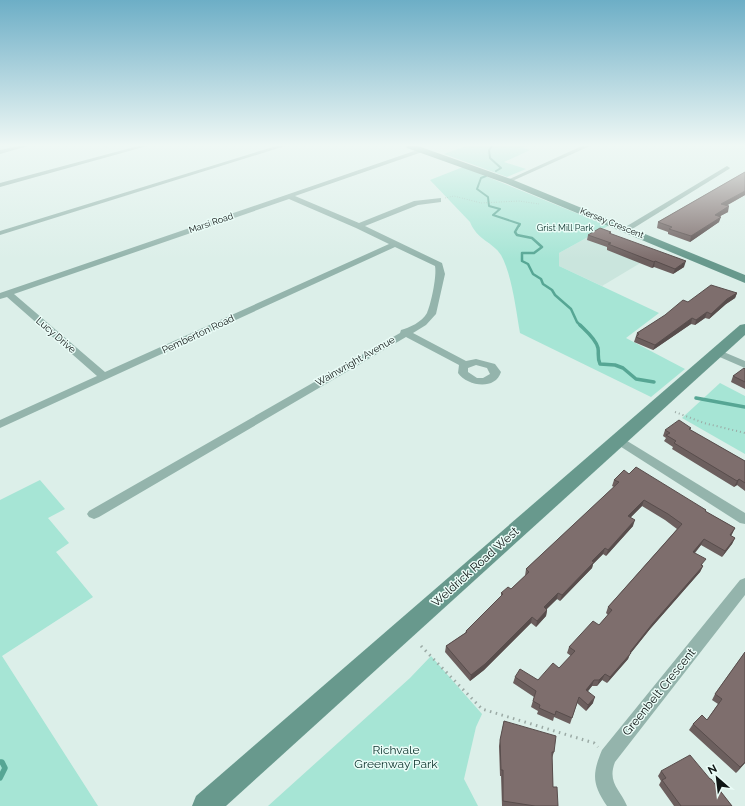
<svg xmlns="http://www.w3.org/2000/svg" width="745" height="806" font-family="Raleway,sans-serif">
<rect width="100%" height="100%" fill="#dcefe9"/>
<!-- built -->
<path fill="#cae5dd" d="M599,231L657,253L602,286L559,266V253Z"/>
<!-- green -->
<g fill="#a6e5d5">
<path d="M466,146H526L523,148L530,150L504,162L526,169L507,177L444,154Z"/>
<path d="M463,167L608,226L559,253V266L659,313L626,338L685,369L651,397L520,333C516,310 512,275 501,255C493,242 477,240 470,222L430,180Z"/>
<path d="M720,383L745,396V454L682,418Z"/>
<path d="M40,480L65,509L48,518L69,543L56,552L93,597L2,656L98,806H0V500Z"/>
<path d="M431,656L482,714L476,727L464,779L478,806H268L410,678Z"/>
</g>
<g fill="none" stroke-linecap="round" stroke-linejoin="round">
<!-- stream-far3 -->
<g stroke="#56a694" stroke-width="2">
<path d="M492,146L489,150L490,158L501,168L496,171"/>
<path d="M486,176L481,178L477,189L488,197L489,206L500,209L493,215L520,224L519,226"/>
</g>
<!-- stream-far2 -->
<path stroke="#56a694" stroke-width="2.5" d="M519,225L515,232L517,235L532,238L542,247L534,253H522V261L528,264L533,274L541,279L543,284L552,290L555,295L571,309L577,322L581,326"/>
<!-- stream-far1 -->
<g stroke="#56a694" stroke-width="3.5">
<path d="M580,325C586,331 596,339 598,348C599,354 597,358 600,364L615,365L623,368L636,379L654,382"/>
<path d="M696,398L745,407"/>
</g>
<!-- stream -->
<path stroke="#56a694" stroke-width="5.5" d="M0,762H2L5,768L0,778"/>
<!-- path-far2 -->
<g stroke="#9baaa5" stroke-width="1" stroke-dasharray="0.5 2" stroke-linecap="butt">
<path d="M104,146L109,148"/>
<path d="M445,198L454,196L481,203L519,201L539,204"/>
</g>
<!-- path-far1 -->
<path stroke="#9baaa5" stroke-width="2" stroke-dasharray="1 3" stroke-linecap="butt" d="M675,412L704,423L745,433"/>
<!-- path -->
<path stroke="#9baaa5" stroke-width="3" stroke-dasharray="1.5 4.5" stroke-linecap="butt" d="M421,646L482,709L594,743L598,747"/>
<!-- street -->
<g fill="#94b4ac" fill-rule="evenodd">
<path d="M18,146H28L0,154V150Z"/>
<path d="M138,146H147L0,187V183Z"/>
<path d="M276,146H285L0,235V231Z"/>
<path d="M582,146H590L510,182L505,181Z"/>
<path d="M423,148L425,149V151L295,196L359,223L414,201L441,198V202L418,205L365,226L442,263L445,274L436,314L426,325L413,333L466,361L476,359L495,364L501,372C495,391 467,386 458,373L459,365L406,337L99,517L94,519L89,517L87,514L89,511L400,333L401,330C409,328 422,322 427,313C431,304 437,276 435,266L395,247L0,428V420L97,376L7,297L0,299V293ZM289,199L356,228L389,244L105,372L14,294ZM476,365L487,368L490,374L483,378H477L468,372V368Z"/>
<path d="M727,166L730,168L729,169L629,231H623L622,229Z"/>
<path d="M719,350L745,361V368L715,355L714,353Z"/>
<path d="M619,436L745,513V524L740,523L615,443L613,440L615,437Z"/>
<path d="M745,578V595L615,762C607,783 620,789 627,806H607C592,784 592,774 602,750L740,580Z"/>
</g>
<!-- secondary -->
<g fill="#68998d" fill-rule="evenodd">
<path d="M406,146H418L511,179L745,275V283L505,183L407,148Z"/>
<path d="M745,324V335L226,806H192L196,796L740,325Z"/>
</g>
</g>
<!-- wall -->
<g fill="#6c5f5e">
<path d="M745,172V195L726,206L728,212L720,216L719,222L690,242L668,234V232L657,228L658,222Z"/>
<path d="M611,232V234L684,267L673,274L654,267L652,268L607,250V247L587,240L588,235Z"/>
<path d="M737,293L735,298L726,304L709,319L705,318L695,325L691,324L653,350L634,342L637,333L688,302Z"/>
<path d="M745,369V389L731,382L733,376Z"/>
<path d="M691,428L690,430L745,461V491L737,485L734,487L672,449L673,447L664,441L666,438L663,436L665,430Z"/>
<path d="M629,474L706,510L705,511L735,528L731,536L735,538L732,544L722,557L701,545L695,553L703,566L700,572L650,629L630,654L628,659L607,683L602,680L597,686H592L588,691L593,703L586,711L577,703L570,724L554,717L553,721L537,714L538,711L531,707L534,697L513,683L515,677L538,680L559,668L571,656L567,653L569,647L599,625L608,615L606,613L608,607L677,529L665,520L642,506L631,517L633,526L606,556L603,554L593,564L592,568L560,601L557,599L546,609L547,610L546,616L536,627L531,623L484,670L470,681L445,652L446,646L465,633L466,631L501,596V593L511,589L525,576L526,569L614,487L612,486L614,480Z"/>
<path d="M745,652V763L736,773L689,730L693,724L707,720L718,704L712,700L715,694Z"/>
<path d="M504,721L554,752L552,758L553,787L558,806H502L501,776H500L499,746Z"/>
<path d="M661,771L710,779L732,806H674L659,785L661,781L658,776Z"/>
</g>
<!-- shaded-wall -->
<g fill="#584d4c">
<path d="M745,191V195L720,209L721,204Z"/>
<path d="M729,206L728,212L713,220L715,215Z"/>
<path d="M721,217L719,222L690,242L691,236Z"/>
<path d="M655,261L654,267L652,268L654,262Z"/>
<path d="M686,261L684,267L673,274L675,269Z"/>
<path d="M737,293L735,298L726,304L709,319L711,314L727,299Z"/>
<path d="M707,312L705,318L695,325L696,320Z"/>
<path d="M692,318L691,324L653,350L655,345Z"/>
<path d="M739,479L737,485L734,487L737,481Z"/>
<path d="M644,500L642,506L626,522L628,516Z"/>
<path d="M635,520L633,526L606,556L608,550Z"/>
<path d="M735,528L732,534L727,541L730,535Z"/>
<path d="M735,538L732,544L722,557L725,551Z"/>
<path d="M704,539L701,545L690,558L693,552Z"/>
<path d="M605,548L603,554L593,564L592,568L560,601L562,595L592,561Z"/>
<path d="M703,566L700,572L650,629L630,654L628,659L607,683L610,677L653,623Z"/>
<path d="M558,593L557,599L542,614L544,607Z"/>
<path d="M547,610L546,616L536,627L537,621Z"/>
<path d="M532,617L531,623L484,670L470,681L471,675Z"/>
<path d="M605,674L602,680L597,686L599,680Z"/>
<path d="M594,680L592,686L584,696L586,690Z"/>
<path d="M595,697L593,703L586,711L588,705Z"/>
<path d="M745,762V763L736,773L740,767Z"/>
</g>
<!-- building -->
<g fill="#7e6e6d" stroke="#584d4c">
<path d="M745,172V191L721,204L729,206L715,215L721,217L691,236L669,229L672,227L658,222Z"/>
<path d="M600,228L611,232L609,233L686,261L675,269L655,261L654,262L608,244L611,243L588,235Z"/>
<path d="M711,285L737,293L727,299L711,314L707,312L696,320L692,318L655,345L636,337L639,334L637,333L665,315L683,300L688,302Z"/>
<path d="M744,368L745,369V382L733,376Z"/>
<path d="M679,420L691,428L689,429L745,461V483L739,479L737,481L674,443L676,441L666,435L670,433L665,430Z"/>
<path d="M636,467L706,510L705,511L735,528L730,535L735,538L725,551L704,539L693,552L706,559L701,565L703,566L653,623L630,652L631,653L610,677L605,674L599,680H594L586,690L595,697L588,705L579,697L572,718L556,711L555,715L539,708L540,705L533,701L536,691L515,677L520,669L538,680L553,663L559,668L575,651L569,647L593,621L599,625L612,610L608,607L617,597L682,524L668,514L644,500L628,516L635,520L608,550L605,548L592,561L594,562L562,595L558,593L544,607L547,610L537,621L532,617L485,664L471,675L446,646L467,632L466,631L503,594L501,593L508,587L511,589L529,572L526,569L619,482L614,480L624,470L629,474Z"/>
<path d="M745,652V762L740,767L693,724L702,715L707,720L722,699L715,694Z"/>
<path d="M504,721L556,736L554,752H552L553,787H557L558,806H535L503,801V770H501L500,740Z"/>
<path d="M690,755L710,779H711L732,806H680H681L662,780L666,778L661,771Z"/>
</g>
<!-- sky -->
<linearGradient id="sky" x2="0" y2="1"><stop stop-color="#6daec6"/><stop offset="0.56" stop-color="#eff8f5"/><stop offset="1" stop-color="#eff8f5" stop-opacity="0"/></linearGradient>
<rect width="745" height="259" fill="url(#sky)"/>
<g text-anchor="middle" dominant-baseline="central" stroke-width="3" stroke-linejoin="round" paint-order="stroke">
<!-- far-street labels -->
<g font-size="9" fill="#0f1514" stroke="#eafcf7">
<text transform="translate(211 223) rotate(-19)">Marsi Road</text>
<text transform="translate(612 223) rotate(22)">Kersey Crescent</text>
</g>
<!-- far-park labels -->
<g font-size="9" fill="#093029" stroke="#eafcf7">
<text x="565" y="228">Grist Mill Park</text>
</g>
<!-- street labels -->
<g font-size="10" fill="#0f1514" stroke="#eafcf7">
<text transform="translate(198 334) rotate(-25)">Pemberton Road</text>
<text transform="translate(56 335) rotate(41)">Lucy Drive</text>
<text transform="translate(355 361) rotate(-30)">Wainwright Avenue</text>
</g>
<!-- near-street labels -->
<g font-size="12" fill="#0f1514" stroke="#eafcf7">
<text transform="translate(475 567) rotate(-42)">Weldrick Road West</text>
<text transform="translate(659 692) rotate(-51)">Greenbelt Crescent</text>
</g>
<!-- near-park labels -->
<g font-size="12" fill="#093029" stroke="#eafcf7">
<text x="396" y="750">Richvale<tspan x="396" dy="14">Greenway Park</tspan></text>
</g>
</g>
<!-- north arrow -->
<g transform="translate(717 778) rotate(332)" stroke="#eafcf7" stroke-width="3" paint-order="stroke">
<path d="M0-3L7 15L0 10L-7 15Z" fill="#0f1514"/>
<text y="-6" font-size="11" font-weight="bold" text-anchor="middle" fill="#0f1514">N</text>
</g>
</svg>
